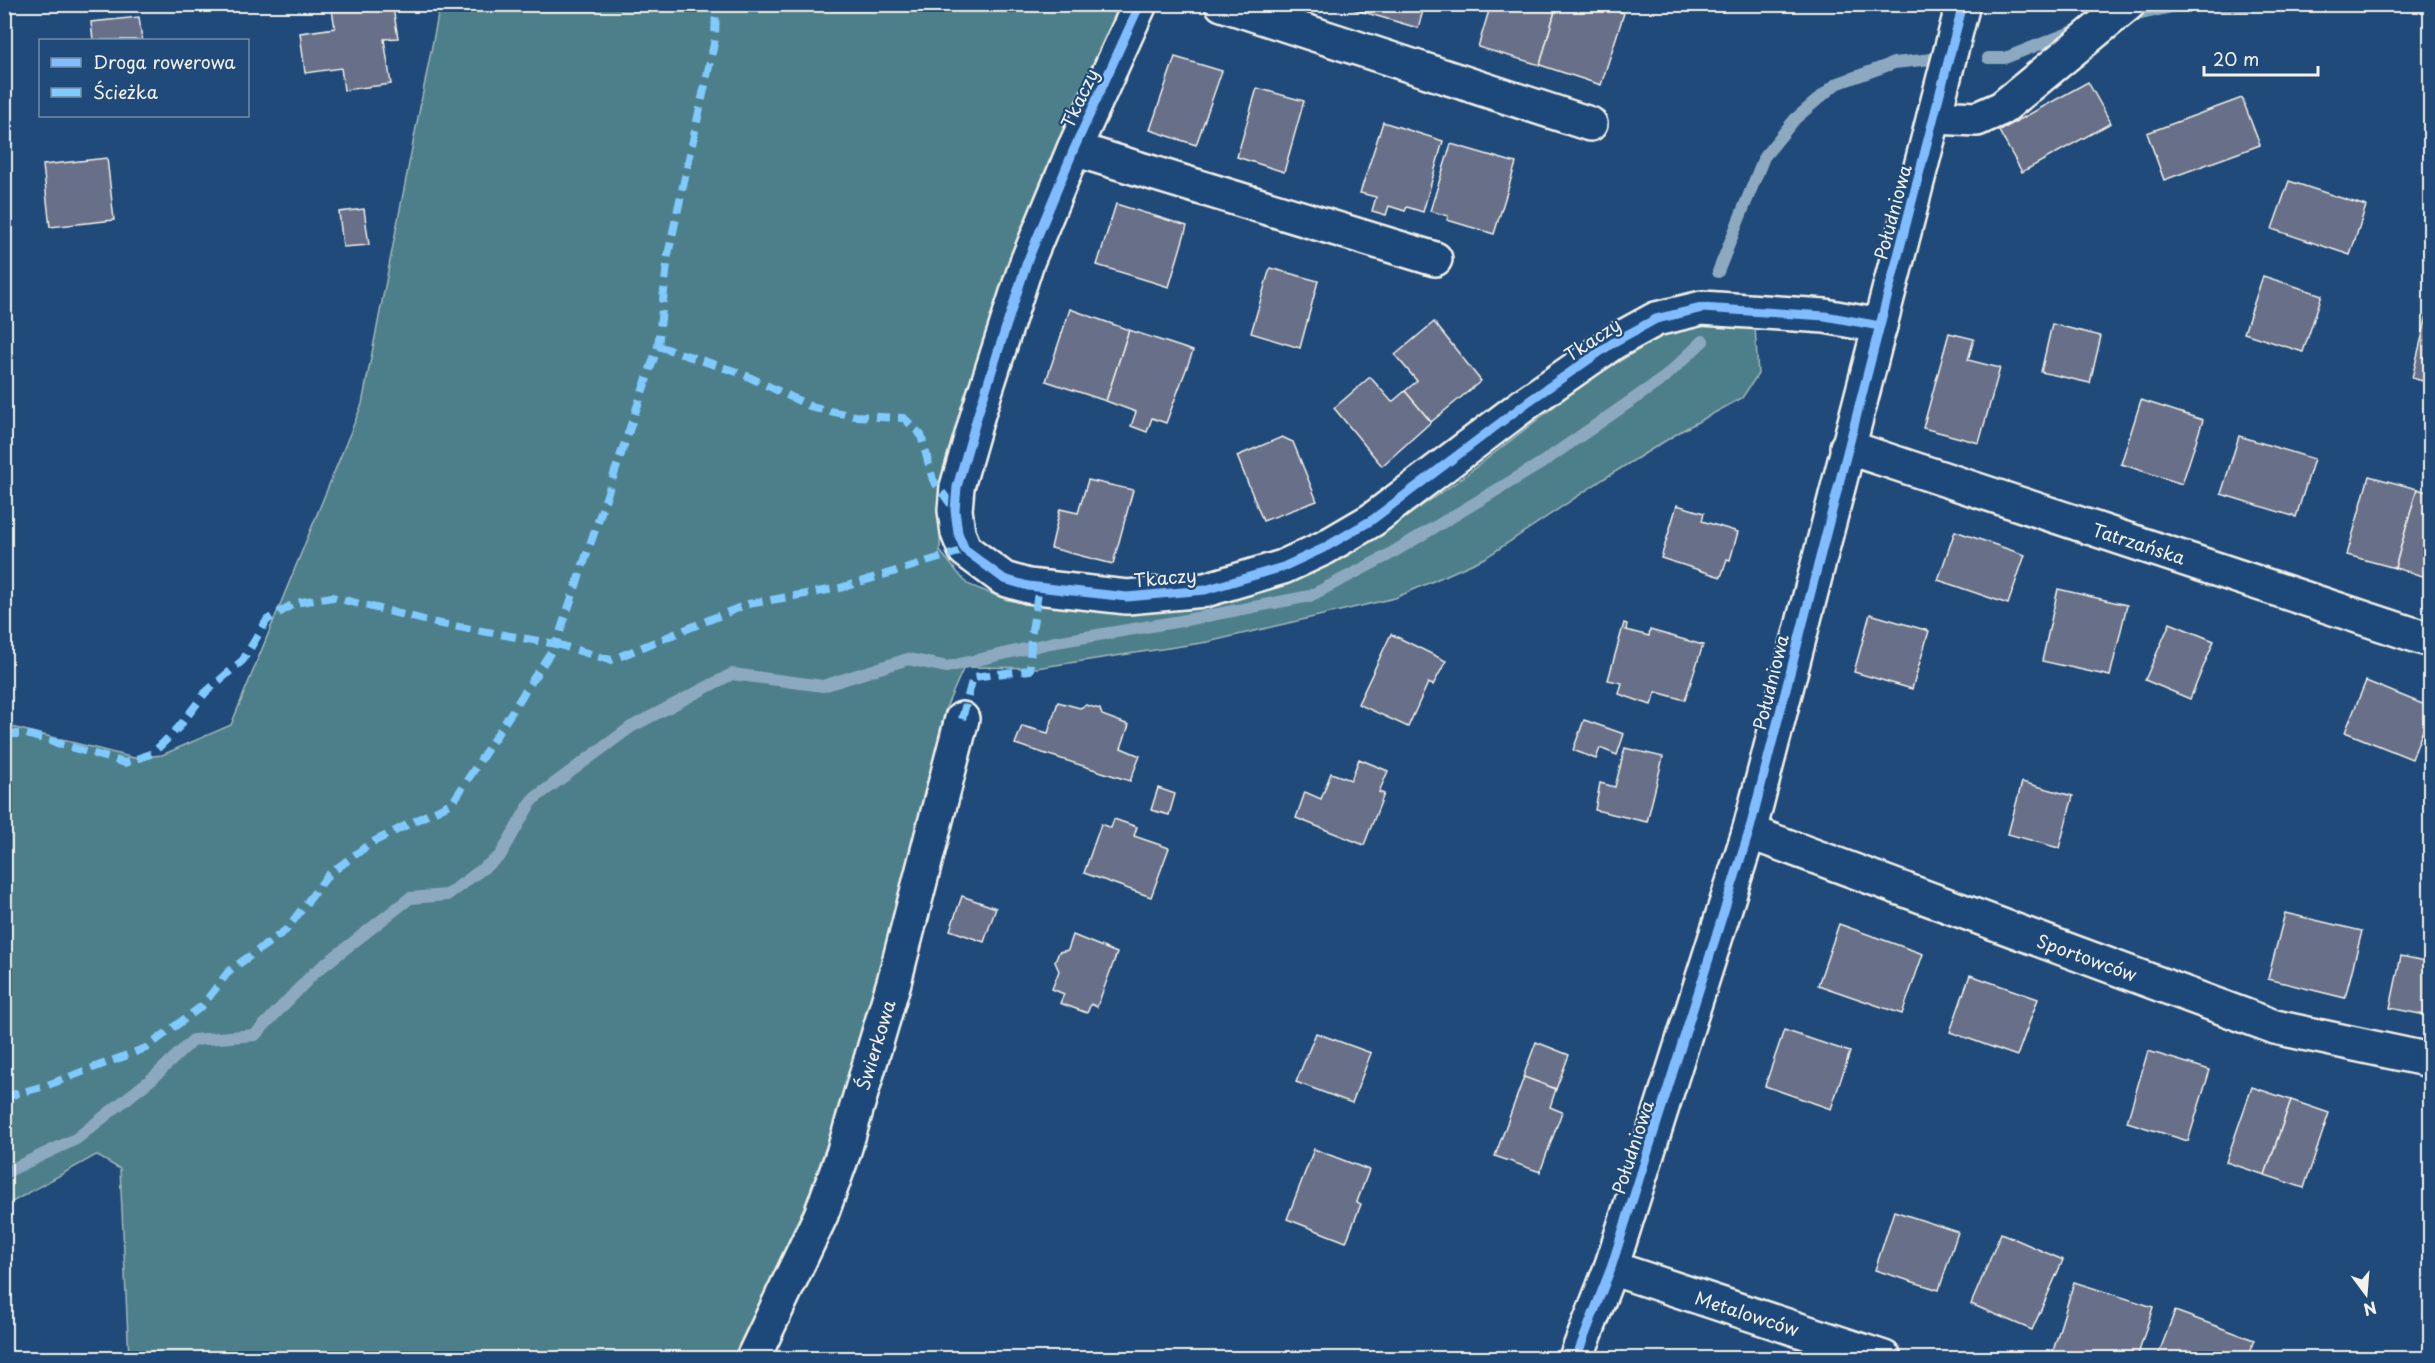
<svg xmlns="http://www.w3.org/2000/svg" width="2435" height="1363" font-family="'Playpen Sans',sans-serif">
<rect width="100%" height="100%" fill="#1f4a7a"/>
<filter id="ink" filterUnits="userSpaceOnUse"><feTurbulence type="fractalNoise" baseFrequency=".0167" numOctaves="2"/><feDisplacementMap in="SourceGraphic" scale="12" xChannelSelector="R" yChannelSelector="G"/><feConvolveMatrix kernelMatrix="1 2 1 2 8 2 1 2 1" color-interpolation-filters="sRGB"/></filter>
<g filter="url(#ink)">
<!-- green -->
<path fill="#4e7f8a" stroke="#a1b8b9" stroke-width="1.5" d="M440,5H1123L941,501L940,551L967,584L1007,600L1139,610H1186L1283,584L1368,543L1458,481L1590,379L1665,334L1702,325L1755,326L1758,374L1742,398L1683,430L1605,478L1485,558L1395,598L1208,642L1036,668L964,667L945,710L902,901L850,1079L806,1203L734,1358H129L120,1169L96,1155L5,1206L4,725L134,758L162,755L231,725L362,404Z"/>
<g fill="none" stroke-linecap="round" stroke-linejoin="round">
<!-- stream -->
<g stroke="#8da9c0" stroke-width="12">
<path d="M2124,18L2180,5H2263"/>
<path d="M1988,58H2005L2081,28"/>
<path d="M1718,272L1764,157L1795,119L1836,84L1894,63L1932,59"/>
<path d="M4,1173L76,1139L154,1077L193,1040L255,1035L314,973L410,898L447,895L500,856L532,800L631,727L732,674L823,686L908,659L947,667L1050,643L1181,621L1310,596L1385,557L1540,464L1664,378L1703,341"/>
</g>
</g>
<!-- building -->
<g fill="#687089" stroke="#f4f1e8" stroke-width="1.5">
<path d="M331,4H379L380,11L393,8L398,38L384,39L391,84L344,90L341,68L305,73L300,33L335,28Z"/>
<path d="M1354,4H1425L1418,28L1353,9Z"/>
<path d="M1491,4H1557L1540,65L1478,47Z"/>
<path d="M1557,4H1595L1624,13L1601,85L1540,65Z"/>
<path d="M139,17L142,40H93L91,22Z"/>
<path d="M1175,57L1222,71L1196,145L1150,130Z"/>
<path d="M2088,82L2111,123L2022,172L1999,131Z"/>
<path d="M1257,88L1304,101L1284,172L1237,157Z"/>
<path d="M2242,98L2260,145L2164,180L2147,133Z"/>
<path d="M1383,122L1443,141L1423,212L1407,207L1405,211L1389,206L1386,215L1372,211L1376,197L1360,193Z"/>
<path d="M1451,144L1516,163L1494,234L1447,220L1448,216L1430,211Z"/>
<path d="M107,158L114,220L50,227L43,165Z"/>
<path d="M2289,181L2366,206L2350,255L2272,229Z"/>
<path d="M1116,204L1187,226L1169,287L1097,265Z"/>
<path d="M364,209L369,245L343,247L339,212Z"/>
<path d="M1270,268L1318,281L1300,348L1251,333Z"/>
<path d="M2263,276L2322,295L2303,352L2244,333Z"/>
<path d="M2429,307H2430V383L2412,378Z"/>
<path d="M1070,309L1129,330L1106,401L1046,381Z"/>
<path d="M1434,322L1481,381L1431,422L1405,391L1417,381L1395,355Z"/>
<path d="M2052,324L2101,336L2090,383L2041,372Z"/>
<path d="M1129,330L1193,351L1166,423L1152,418L1147,432L1131,426L1136,412L1106,401Z"/>
<path d="M1949,333L1974,339L1968,360L2000,368L1979,443L1923,428Z"/>
<path d="M1370,377L1392,402L1405,391L1431,422L1382,466L1334,408Z"/>
<path d="M2141,400L2203,420L2182,484L2121,464Z"/>
<path d="M2239,436L2314,459L2296,517L2221,494Z"/>
<path d="M1282,437L1293,442L1317,501L1263,521L1237,456Z"/>
<path d="M2369,476L2417,489L2395,568L2347,555Z"/>
<path d="M1088,480L1133,490L1113,564L1051,548L1060,509L1078,513Z"/>
<path d="M2417,489L2430,493V578L2395,568Z"/>
<path d="M1677,505L1704,513L1702,521L1738,532L1730,560L1727,559L1721,577L1661,558Z"/>
<path d="M1955,531L2025,555L2008,604L1938,580Z"/>
<path d="M2058,589L2127,605L2110,676L2042,661Z"/>
<path d="M1870,614L1929,631L1912,689L1854,672Z"/>
<path d="M1624,623L1627,624L1626,630L1649,636L1650,630L1703,645L1685,700L1656,692L1651,705L1619,694L1622,683L1608,680Z"/>
<path d="M2170,623L2214,641L2190,699L2145,680Z"/>
<path d="M1391,634L1446,661L1433,685L1428,683L1408,727L1358,704Z"/>
<path d="M2366,681L2430,707V712L2412,759L2345,732Z"/>
<path d="M1058,702L1080,708L1086,705L1100,709L1102,715L1129,725L1121,748L1140,756L1130,781L1015,744L1022,726L1048,733Z"/>
<path d="M1584,720L1624,734L1617,755L1600,748L1596,759L1573,750Z"/>
<path d="M1625,748L1663,757L1647,822L1595,810L1600,783L1615,787Z"/>
<path d="M1359,759L1388,771L1379,792L1384,794L1364,845L1296,818L1305,792L1321,799L1331,773L1351,780Z"/>
<path d="M2022,782L2073,796L2059,848L2008,834Z"/>
<path d="M1158,788L1175,794L1169,815L1151,810Z"/>
<path d="M1114,819L1137,827L1134,836L1169,848L1151,897L1084,873L1101,824L1111,828Z"/>
<path d="M962,896L996,908L984,942L950,930Z"/>
<path d="M2285,913L2362,931L2345,998L2268,979Z"/>
<path d="M1839,924L1923,954L1902,1014L1818,985Z"/>
<path d="M1073,935L1117,953L1097,1007L1091,1004L1087,1013L1060,1003L1064,994L1052,989L1059,971L1055,962L1059,952L1068,950Z"/>
<path d="M2401,956L2430,962V1016L2390,1008Z"/>
<path d="M1970,975L2038,999L2017,1056L1950,1032Z"/>
<path d="M1784,1030L1850,1052L1831,1109L1765,1086Z"/>
<path d="M1316,1033L1371,1053L1352,1103L1296,1082Z"/>
<path d="M1536,1042L1569,1055L1556,1089L1523,1077Z"/>
<path d="M2148,1051L2210,1070L2188,1141L2127,1122Z"/>
<path d="M1524,1077L1556,1089L1550,1107L1562,1112L1540,1172L1495,1156Z"/>
<path d="M2252,1087L2291,1100L2265,1175L2226,1162Z"/>
<path d="M2291,1100L2329,1113L2304,1188L2265,1175Z"/>
<path d="M1314,1149L1369,1170L1357,1202L1361,1204L1346,1242L1287,1219Z"/>
<path d="M1894,1211L1958,1232L1939,1290L1875,1270Z"/>
<path d="M2001,1233L2063,1260L2032,1330L1971,1304Z"/>
<path d="M2074,1282L2153,1307L2137,1358H2077L2053,1351Z"/>
<path d="M2175,1311L2254,1340L2247,1358H2157Z"/>
</g>
<g fill="none" stroke-linecap="round" stroke-linejoin="round">
<defs>
<g id="minor">
<path d="M1140,4L1074,149L1027,262L978,414L957,487L955,510L958,533L965,550L1004,579L1028,586L1127,597L1205,590L1283,567L1324,548L1372,520L1529,401L1614,342L1656,319L1702,308L1825,316L1880,326"/>
<path d="M1222,4L1590,124"/>
<path d="M1934,117L1977,119L2002,108L2128,4"/>
<path d="M1074,149L1435,259"/>
<path d="M1847,447L2430,640"/>
<path d="M1749,832L2275,1027L2430,1060"/>
<path d="M1611,1268L1884,1358"/>
<path d="M753,1358L821,1215L843,1154L894,982L962,719"/>
<path d="M1576,1358L1611,1268L1749,832L1963,4"/>
</g>
</defs>
<!-- minor casing -->
<use href="#minor" stroke="#f4f1e8" stroke-width="38"/>
<!-- minor -->
<use href="#minor" stroke="#1f4a7a" stroke-width="33"/>
<!-- quiet -->
<g stroke="#80caff" stroke-width="8" stroke-dasharray="15 8" stroke-linecap="butt">
<path d="M658,346L743,374L814,408L855,416L904,418L921,435L933,480L955,510"/>
<path d="M962,719L973,677L1030,670L1031,637L1039,587"/>
<path d="M4,734H26L125,763L153,753L179,727L205,693L243,660L267,620L295,603L332,597L436,623L556,644L658,346L668,255L715,39L716,4"/>
<path d="M4,1097L45,1086L146,1048L202,1006L229,971L286,930L328,875L371,843L453,802L556,644L611,660L748,604L840,588L965,550"/>
</g>
<defs>
<g id="cycleway">
<path d="M1140,4L1074,149L1027,262L978,414L957,487L955,510L958,533L965,550L1004,579L1028,586L1127,597L1205,590L1283,567L1324,548L1372,520L1529,401L1614,342L1656,319L1702,308L1825,316L1880,326"/>
<path d="M1576,1358L1611,1268L1749,832L1963,4"/>
</g>
</defs>
<!-- cycleway casing -->
<use href="#cycleway" stroke="#1f4a7a" stroke-width="13"/>
<!-- cycleway -->
<use href="#cycleway" stroke="#80bcff" stroke-width="9"/>
</g>
</g>
<g text-anchor="middle" dominant-baseline="central" stroke-width="4.5" stroke-linejoin="round" paint-order="stroke">
<!-- street labels -->
<g font-size="18" fill="#f4f1e8" stroke="#1f4a7a">
<text transform="translate(1079 98) rotate(-65)">Tkaczy</text>
<text transform="translate(1892 212) rotate(-75)">Południowa</text>
<text transform="translate(1592 339) rotate(-33)">Tkaczy</text>
<text transform="translate(2139 543) rotate(18)">Tatrzańska</text>
<text transform="translate(1165 577) rotate(-5)">Tkaczy</text>
<text transform="translate(1770 682) rotate(-76)">Południowa</text>
<text transform="translate(2087 957) rotate(20)">Sportowców</text>
<text transform="translate(875 1045) rotate(-73)">Świerkowa</text>
<text transform="translate(1632 1147) rotate(-72)">Południowa</text>
<text transform="translate(1747 1313) rotate(18)">Metalowców</text>
</g>
</g>
<!-- margin -->
<rect width="2435" height="1363" fill="none" stroke="#1f4a7a" stroke-width="24"/>
<rect x="12" y="12" width="2411" height="1339" fill="none" stroke="#f4f1e8" stroke-width="2" filter="url(#ink)"/>
<!-- legend -->
<rect x="39" y="39" width="210" height="78" fill="#1f4a7a" stroke="#748da6" stroke-width="1.5"/>
<rect x="51" y="58" width="30" height="9" fill="#80bcff" stroke="#748da6" stroke-width="1.5"/>
<text x="93" y="69" font-size="18" fill="#f4f1e8">Droga rowerowa</text>
<rect x="51" y="88" width="30" height="9" fill="#80caff" stroke="#748da6" stroke-width="1.5"/>
<text x="93" y="99" font-size="18" fill="#f4f1e8">Ścieżka</text>
<!-- north arrow -->
<g transform="translate(2366 1294) rotate(164)" stroke="#1f4a7a" stroke-width="4.5" paint-order="stroke">
<path d="M0-4.5L10 22L0 15L-10 22Z" fill="#f4f1e8"/>
<text y="-9" font-size="16" font-weight="bold" text-anchor="middle" fill="#f4f1e8">N</text>
</g>
<!-- scale -->
<path d="M2204 66v9h114v-9" fill="none" stroke="#f4f1e8" stroke-width="3"/>
<text x="2213" y="66" font-size="18" fill="#f4f1e8" stroke="#1f4a7a" stroke-width="4.5" paint-order="stroke">20 m</text>
</svg>
